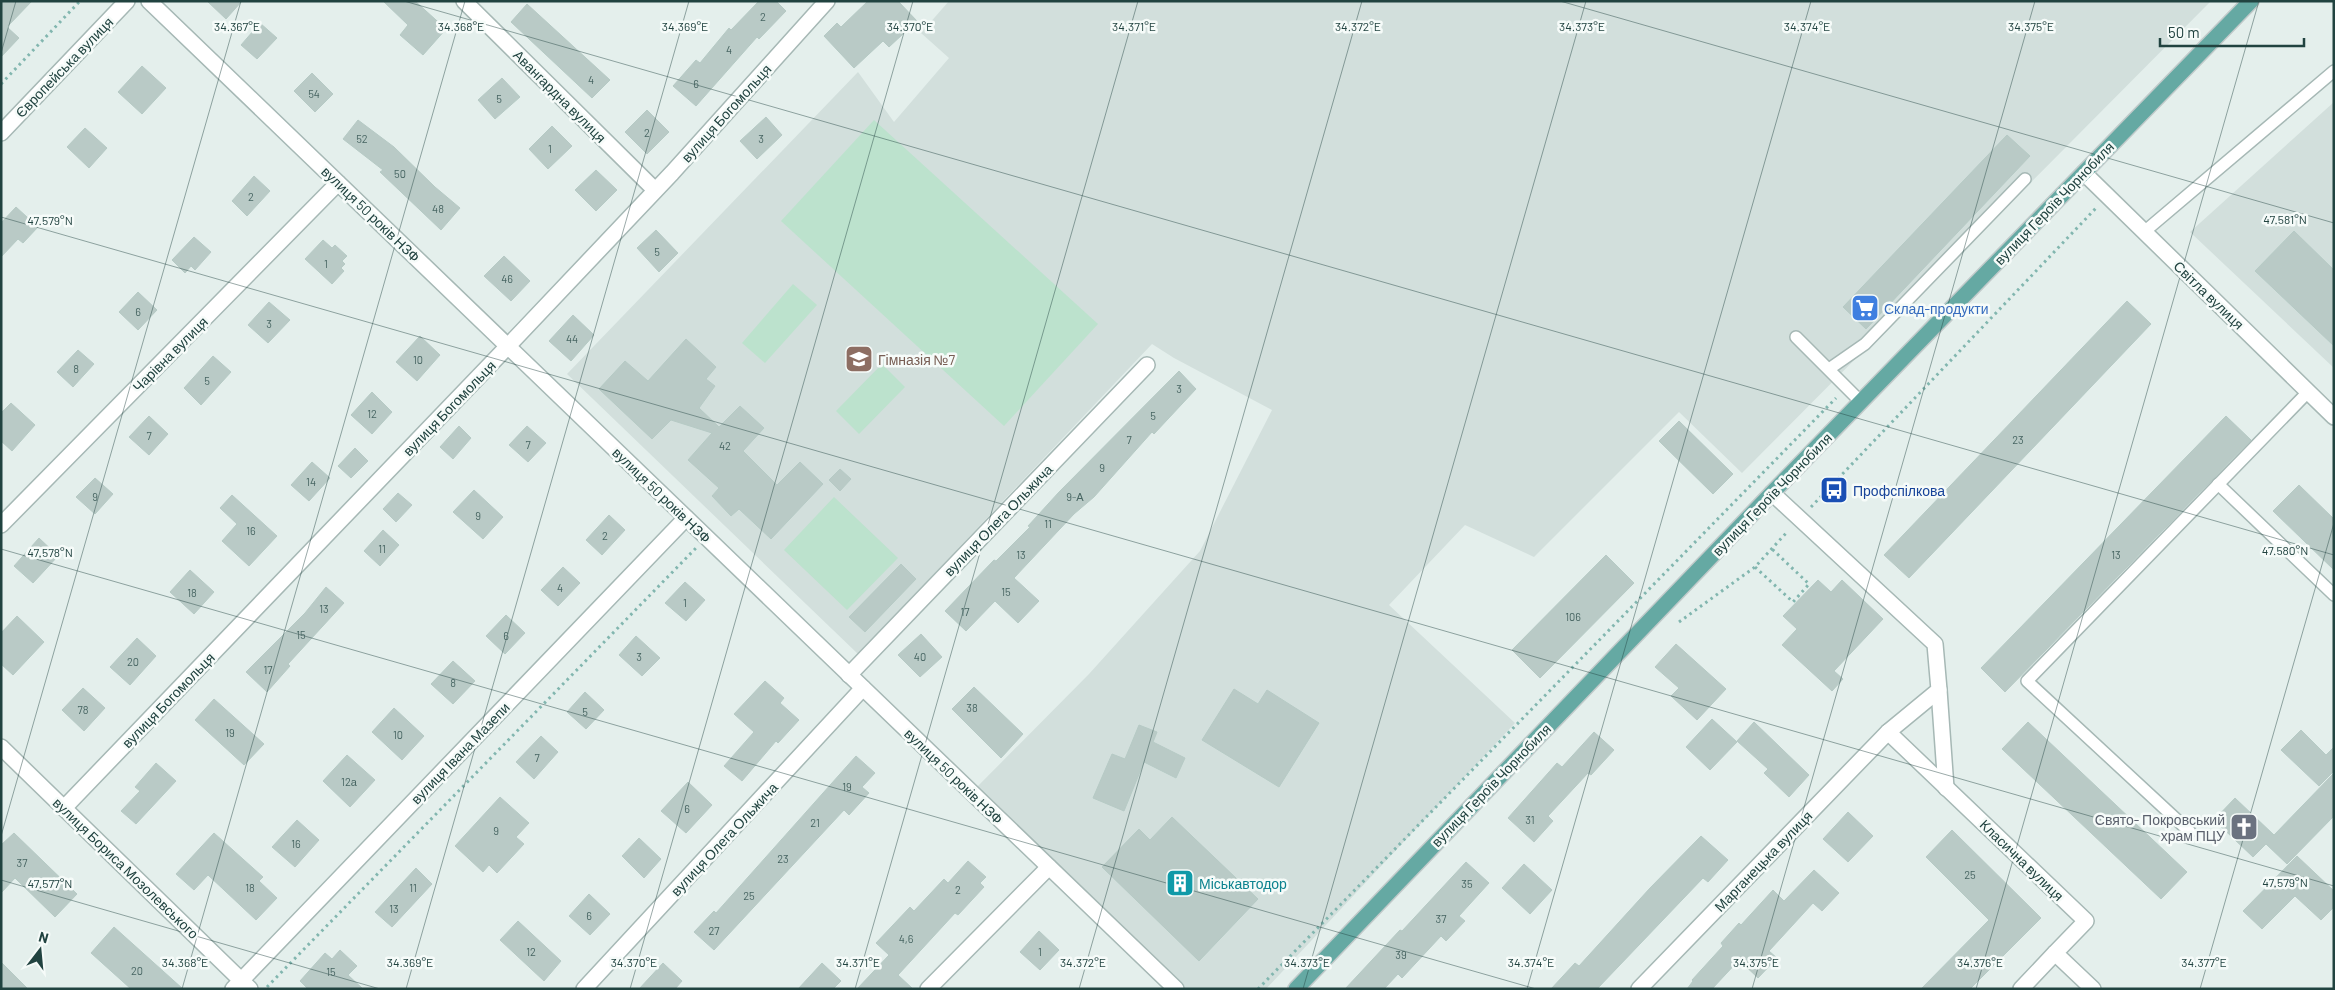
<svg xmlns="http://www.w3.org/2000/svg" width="2335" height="990" font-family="Barlow,sans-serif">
<rect width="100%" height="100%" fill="#e4efec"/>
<!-- built -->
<g fill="#d2dfdc">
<path d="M949,1H2211L1742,473L1679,412L1534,557L1465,525L1389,605L1515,723L1266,989H1186L975,789L1089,674L1200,551L1272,410L1174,358L1152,344L858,654L567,374L858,72L894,122L949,58L921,33Z"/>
<path d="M2334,102V368L2190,232Z"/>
</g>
<!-- green -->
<g fill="#bce2cd">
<path d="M874,120L1098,324L1004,426L781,221Z"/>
<path d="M793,284L817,305L765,363L742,343Z"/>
<path d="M882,364L905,387L859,434L836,411Z"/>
<path d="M834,497L898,558L847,610L784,550Z"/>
</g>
<!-- building -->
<g fill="#b9cac6" stroke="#b6cac5">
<path d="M1,1H32L7,27L19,38L1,57Z"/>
<path d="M207,1H242L226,19Z"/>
<path d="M383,1H415L446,29L423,55L400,35L408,25Z"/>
<path d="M759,1H776L786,11L759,39L757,37L696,106L673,86L696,60L700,63L729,28L731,30Z"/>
<path d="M868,1H898L917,21L889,47L883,41L854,68L824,36L837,23L841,27Z"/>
<path d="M527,4L610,80L592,98L511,22Z"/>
<path d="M260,23L277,38L257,59L241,45Z"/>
<path d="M142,66L166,88L142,114L118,92Z"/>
<path d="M312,73L333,94L315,112L294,91Z"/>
<path d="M502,78L520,97L495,119L478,100Z"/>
<path d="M647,110L669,132L647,154L625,132Z"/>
<path d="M766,117L782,135L757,159L740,141Z"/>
<path d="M358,120L394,147L435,187L460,208L441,230L380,172L383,170L343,139Z"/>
<path d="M552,126L572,146L548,169L529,149Z"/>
<path d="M85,128L107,148L89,168L67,147Z"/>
<path d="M2007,135L2030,156L1866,329L1843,307Z"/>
<path d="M596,170L617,190L596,211L575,190Z"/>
<path d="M254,176L270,191L247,216L232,201Z"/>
<path d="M16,207L38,227L23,243L18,239L1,257V223Z"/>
<path d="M656,230L678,253L659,272L637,248Z"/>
<path d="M2294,231L2334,270V346L2255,271Z"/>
<path d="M194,237L211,252L195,270L191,266L185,273L172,260Z"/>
<path d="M323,240L332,248L335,245L347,256L342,261L345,264L341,268L344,271L332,284L305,259Z"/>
<path d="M504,256L530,281L511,301L484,276Z"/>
<path d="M138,292L157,310L138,330L119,312Z"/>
<path d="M2127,301L2151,324L1909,578L1884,555Z"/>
<path d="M269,302L290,320L268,343L248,325Z"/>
<path d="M573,315L594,335L571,361L549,341Z"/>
<path d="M420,336L440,355L417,381L396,362Z"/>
<path d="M686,339L716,367L706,379L715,386L699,408L719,427L740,406L764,428L743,451L777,485L800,462L823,484L771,539L739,509L731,516L712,496L719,488L688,460L712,433L671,420L652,439L599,389L625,361L648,381Z"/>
<path d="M78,350L94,364L73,387L57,372Z"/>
<path d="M213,356L231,372L201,405L184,388Z"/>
<path d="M1179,371L1196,389L1154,434L1152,432L1094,497L1074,514L1014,578L1039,601L1018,623L995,601L966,631L945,611L994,560L996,561L1030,527L1028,526L1059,492Z"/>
<path d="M372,392L392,412L372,434L351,415Z"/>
<path d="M11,403L35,425L12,451L1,441V413Z"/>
<path d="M149,416L168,434L149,455L129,437Z"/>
<path d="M2226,416L2251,440L2005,692L1981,668Z"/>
<path d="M1679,421L1733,474L1713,494L1659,441Z"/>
<path d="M459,426L471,438L453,459L440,447Z"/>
<path d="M527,426L546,443L528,462L509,445Z"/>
<path d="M355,448L368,461L351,478L338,466Z"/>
<path d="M312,462L330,478L309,501L291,485Z"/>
<path d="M840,469L851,479L840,491L829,480Z"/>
<path d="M95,478L113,494L95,514L76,497Z"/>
<path d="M2299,485L2334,519V570L2273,511Z"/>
<path d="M474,490L503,517L483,539L453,512Z"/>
<path d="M398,493L412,505L396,522L383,509Z"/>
<path d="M232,495L277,536L249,566L222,541L237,524L220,508Z"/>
<path d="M609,515L625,530L602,555L586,540Z"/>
<path d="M383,530L399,545L380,566L364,551Z"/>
<path d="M39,538L58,556L33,583L14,566Z"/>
<path d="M1606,555L1634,583L1540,678L1512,650Z"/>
<path d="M901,564L916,579L865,632L849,617Z"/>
<path d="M563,567L580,583L558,606L541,590Z"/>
<path d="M190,570L214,592L194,614L170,592Z"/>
<path d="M1818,580L1831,592L1842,580L1883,619L1834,671L1843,679L1832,691L1782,645L1797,629L1783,616Z"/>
<path d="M685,582L705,600L686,621L665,603Z"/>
<path d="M326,587L344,603L288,664L290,666L267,692L246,672L305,613Z"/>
<path d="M506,615L525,633L505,654L486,636Z"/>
<path d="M17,616L44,642L13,675L1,664V633Z"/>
<path d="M921,634L942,657L920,677L898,655Z"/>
<path d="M636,636L660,658L642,676L619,655Z"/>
<path d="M137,638L156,656L130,685L110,667Z"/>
<path d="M1676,644L1726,689L1697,720L1671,696L1679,688L1655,667Z"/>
<path d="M453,661L475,681L453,704L431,684Z"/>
<path d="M765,681L784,698L780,703L799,720L778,743L776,741L742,781L724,766L754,732L734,714Z"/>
<path d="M974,687L1023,734L1001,758L952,709Z"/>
<path d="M83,688L105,708L84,731L62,710Z"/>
<path d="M1234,689L1258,704L1267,690L1319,723L1279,787L1202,740Z"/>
<path d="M585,692L604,710L586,729L567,712Z"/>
<path d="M214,699L264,744L244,765L195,720Z"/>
<path d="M394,708L424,736L402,760L372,732Z"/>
<path d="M1712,719L1737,742L1710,770L1686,747Z"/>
<path d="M1754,722L1809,775L1789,797L1764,773L1768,769L1737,741Z"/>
<path d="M2028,722L2187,872L2161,899L2002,749Z"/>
<path d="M1139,725L1157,732L1153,742L1185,758L1176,778L1144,762L1124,811L1093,798L1112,754L1125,759Z"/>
<path d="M2301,730L2326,755L2334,747V771L2319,786L2281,750Z"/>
<path d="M1594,732L1614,750L1591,775L1588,773L1548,816L1553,821L1534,842L1508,818L1557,763L1562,767Z"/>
<path d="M541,736L558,752L534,779L516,762Z"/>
<path d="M347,755L375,780L350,807L323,781Z"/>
<path d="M856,756L875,773L862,787L869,793L849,815L844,810L714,950L694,932L714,911L716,913Z"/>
<path d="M156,763L176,781L136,824L121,811L140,791L135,787Z"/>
<path d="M2334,773V816L2287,864L2266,844L2253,857L2214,820L2235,798L2274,835Z"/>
<path d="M688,782L712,805L686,833L661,811Z"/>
<path d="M500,797L529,823L516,837L524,844L497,873L489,865L483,872L455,846Z"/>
<path d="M1848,812L1873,836L1848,862L1823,839Z"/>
<path d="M1172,817L1258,899L1199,961L1102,867L1139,829L1150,840Z"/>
<path d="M297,820L319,840L295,867L272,847Z"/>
<path d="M1952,830L2041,918L1970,989H1921L1989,920L1926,857Z"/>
<path d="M14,833L77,894L55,917L15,878L1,893V845Z"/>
<path d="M214,833L263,877L259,881L277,898L256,920L208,875L194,890L176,874Z"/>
<path d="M1701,836L1728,860L1708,882L1703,878L1597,989H1551L1575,963L1579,966L1650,888Z"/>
<path d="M639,838L661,859L644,878L622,856Z"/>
<path d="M2297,856L2334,891V907L2321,920L2295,896L2262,929L2243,911Z"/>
<path d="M968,861L986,877L980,883L984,887L958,915L955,913L898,975L913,989H857L889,955L876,943L910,907L914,911L944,879L948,883Z"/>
<path d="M1466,862L1489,883L1459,916L1465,921L1446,941L1441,936L1402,978L1398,974L1384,989H1345L1400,930L1402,931Z"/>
<path d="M1524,864L1552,890L1530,914L1502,888Z"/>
<path d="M416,868L432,884L392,927L375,912Z"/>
<path d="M1814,870L1839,893L1822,911L1813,903L1769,951L1777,958L1758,978L1739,960L1712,989H1687L1693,981L1692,980L1723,946L1721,943L1739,923L1741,925L1773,890L1784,901Z"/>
<path d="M589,894L610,914L590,935L569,916Z"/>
<path d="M518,921L561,961L544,981L500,940Z"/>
<path d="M114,927L183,989H131L91,953Z"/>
<path d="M1039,931L1059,950L1040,970L1020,952Z"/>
<path d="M340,950L357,966L348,975L363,989H308L300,981L325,953L332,959Z"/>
<path d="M1,962L28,989H1Z"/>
<path d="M663,963L682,981L675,989H639Z"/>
<path d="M822,963L841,981L833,989H798Z"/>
</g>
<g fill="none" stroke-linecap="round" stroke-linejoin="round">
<defs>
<g id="service">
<path d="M2144,232L2334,71"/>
<path d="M1796,337L1861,402"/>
<path d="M1829,369L1865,344L2025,179"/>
<path d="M2218,484L2334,595"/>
<path d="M2190,832L2027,681L2308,392"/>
</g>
<g id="minor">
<path d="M149,1L1176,989"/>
<path d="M464,1L655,190"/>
<path d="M1,133L127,1"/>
<path d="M1,525L338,183"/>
<path d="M849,675L1147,365"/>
<path d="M1939,690L1946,788"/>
<path d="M1888,732L2086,921L2055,953L2093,989"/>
<path d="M1,747L250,989"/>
<path d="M64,808L508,346L672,173L827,1"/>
<path d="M233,989L686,518"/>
<path d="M584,989L863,688"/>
<path d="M928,989L1049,867"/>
<path d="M1639,989L1888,732L1939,690L1935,644L1772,493"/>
<path d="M2021,989L2055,953"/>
</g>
<path id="tertiary" d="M2084,173L2334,417"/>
<path id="primary" d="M1296,989L1772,493L2251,1"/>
</defs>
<!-- service casing -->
<use href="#service" stroke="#a6b8b5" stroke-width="14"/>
<!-- minor casing -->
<use href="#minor" stroke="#a6b8b5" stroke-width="18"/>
<!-- tertiary casing -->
<use href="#tertiary" stroke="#a6b8b5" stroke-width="18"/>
<!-- primary casing -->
<use href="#primary" stroke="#c1caca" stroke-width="18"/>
<!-- path -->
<g stroke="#82b6af" stroke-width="3" stroke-dasharray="2.5 4" stroke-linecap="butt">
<path d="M1,84L80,1"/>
<path d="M1811,507L2097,207"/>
<path d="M1755,567L1793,602L1809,584L1772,549"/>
<path d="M1679,622L1755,567L1788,531"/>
<path d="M267,987L696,548"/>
<path d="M1258,989L1836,398"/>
</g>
<!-- service -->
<use href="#service" stroke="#fff" stroke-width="11"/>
<!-- minor -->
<use href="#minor" stroke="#fff" stroke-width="15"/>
<!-- tertiary -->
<use href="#tertiary" stroke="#fff" stroke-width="15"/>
<!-- primary -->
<use href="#primary" stroke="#65a9a3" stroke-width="15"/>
</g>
<!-- ticks -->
<path fill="none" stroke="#214340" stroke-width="1" stroke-opacity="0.45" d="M404,1L2334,555M1560,1L2334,223M1,53L16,1M1,217L2334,886M1,549L1536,989M1,836L241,1M1,880L380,989M182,989L465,1M406,989L689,1M630,989L913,1M855,989L1138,1M1079,989L1362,1M1303,989L1586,1M1527,989L1811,1M1752,989L2035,1M1976,989L2259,1M2200,989L2334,523"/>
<!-- icons -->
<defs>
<symbol id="supermarket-square" viewBox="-11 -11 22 22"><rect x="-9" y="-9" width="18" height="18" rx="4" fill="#3f7fe0" stroke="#f6fbf9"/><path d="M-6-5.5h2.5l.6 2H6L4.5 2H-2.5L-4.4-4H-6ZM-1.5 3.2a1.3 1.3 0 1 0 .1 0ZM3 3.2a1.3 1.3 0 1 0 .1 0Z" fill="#fff"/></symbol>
<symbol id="school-square" viewBox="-11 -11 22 22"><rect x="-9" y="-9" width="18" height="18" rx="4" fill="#8d6e63" stroke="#f6fbf9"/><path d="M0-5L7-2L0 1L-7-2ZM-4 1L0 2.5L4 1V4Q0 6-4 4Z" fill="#fff"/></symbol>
<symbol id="bus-square" viewBox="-11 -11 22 22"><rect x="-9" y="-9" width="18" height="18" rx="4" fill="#1a4fb4" stroke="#f6fbf9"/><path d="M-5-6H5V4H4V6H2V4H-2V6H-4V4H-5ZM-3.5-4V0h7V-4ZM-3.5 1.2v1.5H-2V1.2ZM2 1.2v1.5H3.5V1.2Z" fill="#fff"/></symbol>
<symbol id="church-square" viewBox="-11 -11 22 22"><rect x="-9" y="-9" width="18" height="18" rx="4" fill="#6b7280" stroke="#f6fbf9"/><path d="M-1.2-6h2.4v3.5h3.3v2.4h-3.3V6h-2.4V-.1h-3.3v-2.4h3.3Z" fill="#fff"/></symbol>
<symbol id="building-square" viewBox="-11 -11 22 22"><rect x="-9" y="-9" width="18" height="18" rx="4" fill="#0f9aa8" stroke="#f6fbf9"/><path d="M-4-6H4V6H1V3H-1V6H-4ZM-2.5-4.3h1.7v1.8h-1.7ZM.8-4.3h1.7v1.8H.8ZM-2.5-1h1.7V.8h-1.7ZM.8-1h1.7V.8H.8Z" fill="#fff"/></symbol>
</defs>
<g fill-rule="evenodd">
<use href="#supermarket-square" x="1849" y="292" width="32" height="32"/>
<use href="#school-square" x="843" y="343" width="32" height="32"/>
<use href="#bus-square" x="1818" y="474" width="32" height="32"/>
<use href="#church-square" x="2228" y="811" width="32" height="32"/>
<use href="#building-square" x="1164" y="867" width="32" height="32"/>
</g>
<g text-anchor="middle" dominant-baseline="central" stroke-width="5" stroke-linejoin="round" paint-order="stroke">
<!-- number labels -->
<g font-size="11" fill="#476562">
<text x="763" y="16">2</text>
<text x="729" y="49">4</text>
<text x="591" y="79">4</text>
<text x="696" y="83">6</text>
<text x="314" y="93">54</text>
<text x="499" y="98">5</text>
<text x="647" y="132">2</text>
<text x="362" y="138">52</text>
<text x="761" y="138">3</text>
<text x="550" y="148">1</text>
<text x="400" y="173">50</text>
<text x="251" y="196">2</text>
<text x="438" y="208">48</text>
<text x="657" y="251">5</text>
<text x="326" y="263">1</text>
<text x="507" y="278">46</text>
<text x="138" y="311">6</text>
<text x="269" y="323">3</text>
<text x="572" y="338">44</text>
<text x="418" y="359">10</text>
<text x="76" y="368">8</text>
<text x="207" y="380">5</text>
<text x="1179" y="388">3</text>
<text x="372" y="413">12</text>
<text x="1153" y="415">5</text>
<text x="149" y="435">7</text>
<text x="1129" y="439">7</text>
<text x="2018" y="439">23</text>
<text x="528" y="444">7</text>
<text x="725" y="445">42</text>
<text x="1102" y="467">9</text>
<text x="311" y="481">14</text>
<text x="95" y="496">9</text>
<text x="1075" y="496">9-А</text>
<text x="478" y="515">9</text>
<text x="1048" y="523">11</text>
<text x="251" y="530">16</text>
<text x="605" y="535">2</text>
<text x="382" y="548">11</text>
<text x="1021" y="554">13</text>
<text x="2116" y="554">13</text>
<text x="560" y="587">4</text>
<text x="1006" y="591">15</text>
<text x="192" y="592">18</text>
<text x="685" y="602">1</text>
<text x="324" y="608">13</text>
<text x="965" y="611">17</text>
<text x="1573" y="616">106</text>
<text x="301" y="634">15</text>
<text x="506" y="635">6</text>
<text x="639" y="656">3</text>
<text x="920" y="656">40</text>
<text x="133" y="661">20</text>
<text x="268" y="669">17</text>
<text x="453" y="682">8</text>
<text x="972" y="707">38</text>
<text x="83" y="709">78</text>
<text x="585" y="711">5</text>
<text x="230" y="732">19</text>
<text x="398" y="734">10</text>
<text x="537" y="757">7</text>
<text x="349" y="781">12а</text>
<text x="847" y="786">19</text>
<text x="687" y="808">6</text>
<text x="1530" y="819">31</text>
<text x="815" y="822">21</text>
<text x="496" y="830">9</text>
<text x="296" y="843">16</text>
<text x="783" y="858">23</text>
<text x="22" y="862">37</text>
<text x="1970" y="874">25</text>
<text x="1467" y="883">35</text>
<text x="250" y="887">18</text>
<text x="413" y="887">11</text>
<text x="958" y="889">2</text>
<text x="749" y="895">25</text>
<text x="394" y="908">13</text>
<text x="589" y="915">6</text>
<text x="1441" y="918">37</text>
<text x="714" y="930">27</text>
<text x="906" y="938">4,6</text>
<text x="531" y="951">12</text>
<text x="1040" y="951">1</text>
<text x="1401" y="954">39</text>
<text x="137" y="970">20</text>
<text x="331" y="971">15</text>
</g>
<!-- street labels -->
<g font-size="14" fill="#214340" stroke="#f6fbf9">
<text transform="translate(64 67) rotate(-46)">Європейська вулиця</text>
<text transform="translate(560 96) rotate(45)">Авангардна вулиця</text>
<text transform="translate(726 113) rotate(-48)">вулиця Богомольця</text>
<text transform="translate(2054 203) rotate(-46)">вулиця Героїв Чорнобиля</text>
<text transform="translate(371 214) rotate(44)">вулиця 50 років НЗФ</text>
<text transform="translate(2209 295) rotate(44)">Світла вулиця</text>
<text transform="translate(170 354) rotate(-45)">Чарівна вулиця</text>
<text transform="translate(449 408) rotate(-46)">вулиця Богомольця</text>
<text transform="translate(1772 494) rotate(-46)">вулиця Героїв Чорнобиля</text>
<text transform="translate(662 495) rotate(44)">вулиця 50 років НЗФ</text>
<text transform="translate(998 520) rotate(-46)">вулиця Олега Ольжича</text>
<text transform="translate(168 700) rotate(-46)">вулиця Богомольця</text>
<text transform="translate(460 753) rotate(-46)">вулиця Івана Мазепи</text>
<text transform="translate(954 776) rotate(44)">вулиця 50 років НЗФ</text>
<text transform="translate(1491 785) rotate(-46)">вулиця Героїв Чорнобиля</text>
<text transform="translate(724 839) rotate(-47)">вулиця Олега Ольжича</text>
<text transform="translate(2022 860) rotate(44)">Класична вулиця</text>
<text transform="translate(1763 861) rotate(-46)">Марганецька вулиця</text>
<text transform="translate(126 868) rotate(44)">вулиця Бориса Мозолевського</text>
</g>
<!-- shop labels -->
<g font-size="14" fill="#366cbe" stroke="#f6fbf9" text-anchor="start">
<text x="1884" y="308">Склад-продукти</text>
</g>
<!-- education labels -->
<g font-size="14" fill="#785e54" stroke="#f6fbf9" text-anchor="start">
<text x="878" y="359">Гімназія №7</text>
</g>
<!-- transit labels -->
<g font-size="14" fill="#164399" stroke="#f6fbf9" text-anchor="start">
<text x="1853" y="490">Профспілкова</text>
</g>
<!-- worship labels -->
<g font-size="14" fill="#5b616d" stroke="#f6fbf9" text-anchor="end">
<text x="2225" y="819">Свято- Покровський<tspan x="2225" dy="16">храм ПЦУ</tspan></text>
</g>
<!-- culture labels -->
<g font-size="14" fill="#0d838f" stroke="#f6fbf9" text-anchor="start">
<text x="1199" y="883">Міськавтодор</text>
</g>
</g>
<g font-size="12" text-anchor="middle" fill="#214340" stroke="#f6fbf9" stroke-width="5" stroke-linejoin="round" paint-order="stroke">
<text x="237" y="31">34.367°E</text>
<text x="461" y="31">34.368°E</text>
<text x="685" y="31">34.369°E</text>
<text x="910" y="31">34.370°E</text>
<text x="1134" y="31">34.371°E</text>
<text x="1358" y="31">34.372°E</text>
<text x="1582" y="31">34.373°E</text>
<text x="1807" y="31">34.374°E</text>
<text x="2031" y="31">34.375°E</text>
<text x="2285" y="224">47.581°N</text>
<text x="50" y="225">47.579°N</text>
<text x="2285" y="555">47.580°N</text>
<text x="50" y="557">47.578°N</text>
<text x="2285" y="887">47.579°N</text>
<text x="50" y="888">47.577°N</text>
<text x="185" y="967">34.368°E</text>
<text x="410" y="967">34.369°E</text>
<text x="634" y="967">34.370°E</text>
<text x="858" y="967">34.371°E</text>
<text x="1083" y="967">34.372°E</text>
<text x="1307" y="967">34.373°E</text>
<text x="1531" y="967">34.374°E</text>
<text x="1756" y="967">34.375°E</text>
<text x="1980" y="967">34.376°E</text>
<text x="2204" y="967">34.377°E</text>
</g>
<!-- border -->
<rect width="2335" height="990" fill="none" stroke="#214340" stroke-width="5"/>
<!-- north arrow -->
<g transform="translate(40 950) rotate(16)" stroke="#f6fbf9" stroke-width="4" paint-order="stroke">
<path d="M0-4L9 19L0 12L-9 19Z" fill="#214340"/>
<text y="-8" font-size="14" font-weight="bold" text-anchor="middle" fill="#214340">N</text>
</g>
<!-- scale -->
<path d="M2160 38v8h144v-8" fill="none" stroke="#214340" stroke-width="2.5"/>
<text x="2168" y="38" font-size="15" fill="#214340" stroke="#f6fbf9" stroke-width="4" paint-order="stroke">50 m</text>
</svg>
